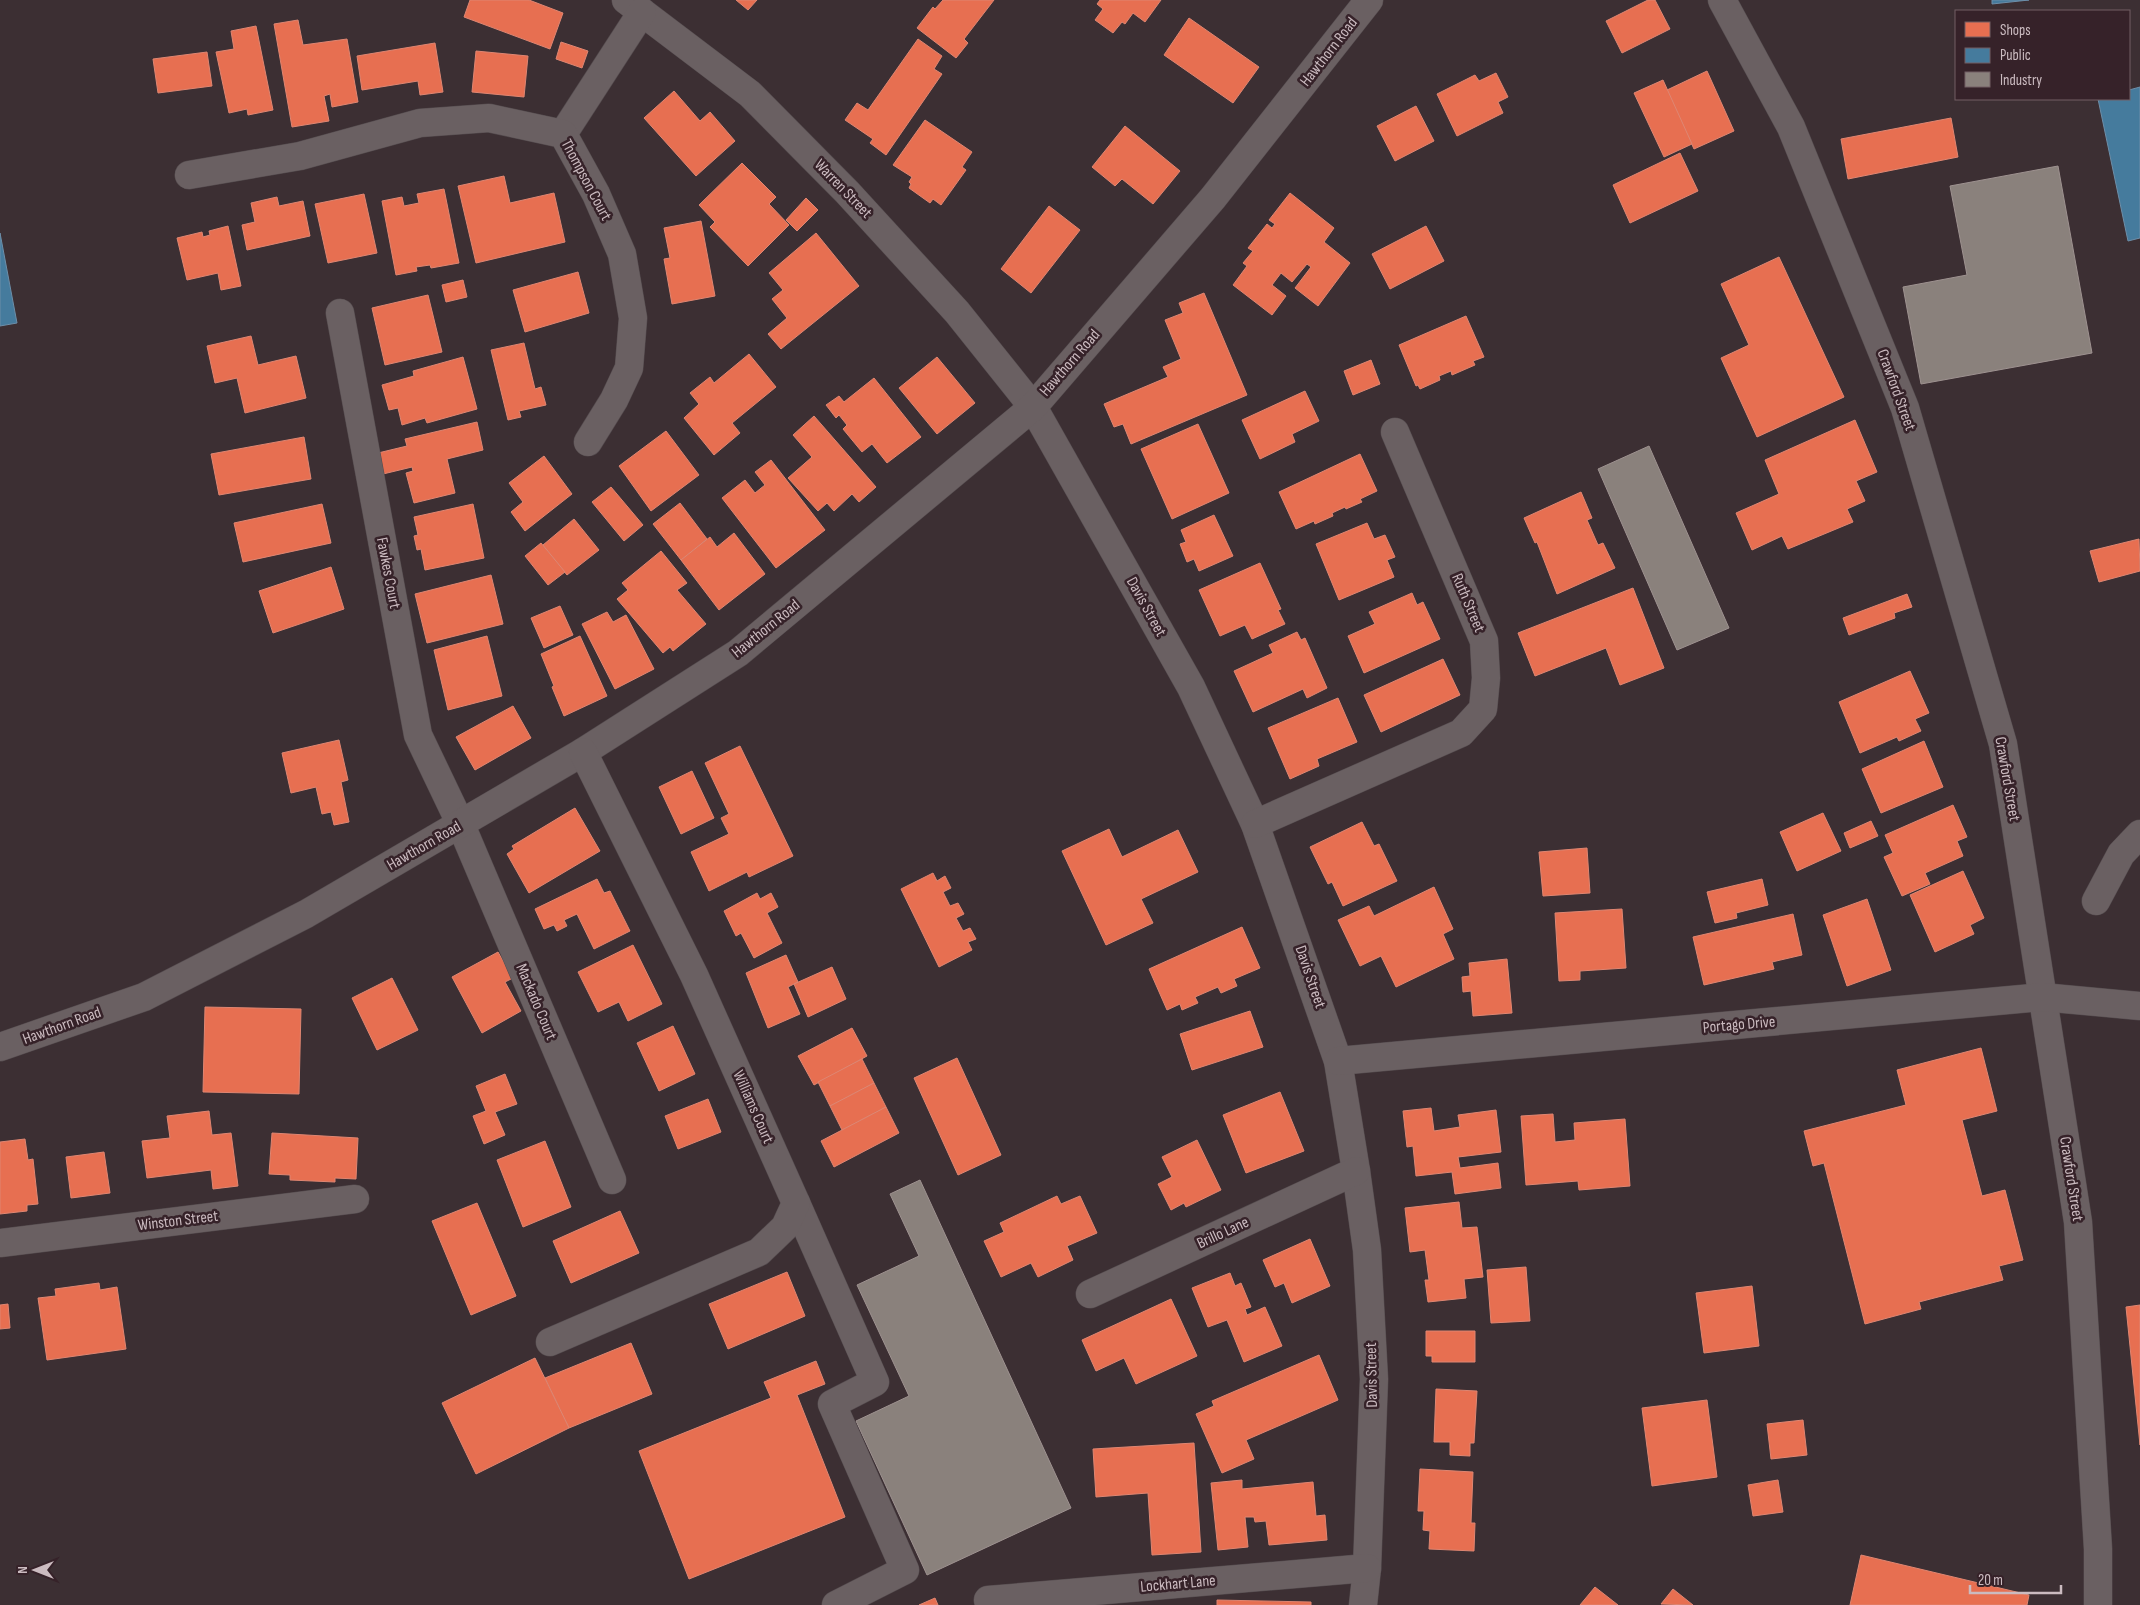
<svg xmlns="http://www.w3.org/2000/svg" width="2140" height="1605" font-family="'Sofia Sans Condensed',sans-serif">
<rect width="100%" height="100%" fill="#3c2f33"/>
<!-- shops -->
<g fill="#e76f51" stroke="#df8672">
<path d="M470,0H529L563,13L550,49L464,17Z"/>
<path d="M736,0H757L748,10Z"/>
<path d="M943,0H994L964,39L968,43L956,58L917,28L933,7L935,9Z"/>
<path d="M1100,0H1161L1145,22L1133,13L1125,24L1122,22L1113,33L1095,20L1103,9L1097,4Z"/>
<path d="M1648,0H1655L1670,29L1622,53L1606,21Z"/>
<path d="M1189,18L1259,67L1233,103L1164,55Z"/>
<path d="M298,20L303,45L347,39L358,102L332,107L330,94L324,96L329,121L292,127L274,24Z"/>
<path d="M256,26L273,110L248,115L247,109L229,113L216,52L234,49L231,31Z"/>
<path d="M918,39L942,56L934,69L942,74L886,155L870,143L873,139L845,120L857,103L868,110Z"/>
<path d="M561,42L588,51L582,68L556,59Z"/>
<path d="M435,43L443,92L420,95L418,81L362,90L357,56Z"/>
<path d="M476,51L528,56L524,97L472,92Z"/>
<path d="M207,52L212,86L158,93L153,59Z"/>
<path d="M1707,71L1734,131L1694,149L1667,90Z"/>
<path d="M1496,73L1508,97L1498,102L1503,113L1457,136L1437,94L1475,75L1479,81Z"/>
<path d="M1663,80L1692,144L1664,157L1634,93Z"/>
<path d="M674,91L700,121L710,112L735,141L696,176L644,118Z"/>
<path d="M1416,106L1434,141L1395,161L1377,126Z"/>
<path d="M1951,118L1958,157L1848,179L1841,139Z"/>
<path d="M925,120L972,152L962,167L966,170L941,205L933,199L930,203L909,188L911,184L909,182L912,177L893,165Z"/>
<path d="M1125,126L1180,171L1153,204L1122,179L1115,186L1092,167Z"/>
<path d="M1680,153L1698,191L1630,223L1613,185Z"/>
<path d="M742,163L776,197L769,204L789,225L748,266L710,227L715,222L699,205Z"/>
<path d="M504,176L510,203L554,193L565,242L476,263L458,186Z"/>
<path d="M444,189L459,263L431,268L430,265L416,267L417,271L396,275L382,201L402,197L404,206L419,203L417,194Z"/>
<path d="M1290,193L1334,228L1324,242L1350,263L1318,306L1295,288L1311,267L1307,264L1292,282L1281,273L1272,285L1286,296L1272,315L1233,285L1247,266L1243,263L1253,251L1248,248L1267,224L1272,228L1275,224L1269,220Z"/>
<path d="M364,194L377,253L328,263L315,204Z"/>
<path d="M277,197L279,206L303,201L310,236L247,250L242,225L255,222L251,203Z"/>
<path d="M806,198L818,210L797,231L786,220Z"/>
<path d="M1049,206L1080,230L1031,293L1001,269Z"/>
<path d="M701,221L715,296L672,304L664,259L670,258L664,228Z"/>
<path d="M228,226L241,286L221,290L218,273L187,280L177,238L202,232L203,237L210,235L209,231Z"/>
<path d="M1426,226L1444,261L1390,289L1372,254Z"/>
<path d="M816,233L859,286L781,349L768,334L787,318L772,299L783,290L769,273Z"/>
<path d="M1779,257L1844,397L1757,437L1721,358L1749,345L1721,284Z"/>
<path d="M578,272L589,313L525,332L513,290Z"/>
<path d="M463,280L467,297L446,302L442,285Z"/>
<path d="M1204,293L1247,395L1131,444L1123,424L1114,427L1104,404L1168,377L1163,367L1181,359L1165,320L1183,313L1179,303Z"/>
<path d="M428,295L442,352L385,365L372,308Z"/>
<path d="M1466,316L1484,357L1473,361L1475,365L1452,375L1451,371L1439,376L1440,380L1420,389L1418,385L1416,386L1399,345Z"/>
<path d="M251,336L258,365L296,356L306,398L245,413L237,378L215,383L207,346Z"/>
<path d="M524,343L535,389L541,387L546,405L519,411L521,417L508,420L491,350Z"/>
<path d="M749,354L776,387L732,423L740,433L714,455L684,418L699,404L690,393L710,377L714,383Z"/>
<path d="M463,357L477,409L427,423L425,418L402,425L398,408L389,410L382,385L414,376L413,371Z"/>
<path d="M937,357L975,403L937,434L899,388Z"/>
<path d="M1371,360L1380,384L1353,395L1344,371Z"/>
<path d="M874,378L921,437L887,463L872,444L862,452L843,429L847,425L839,415L836,418L826,405L839,396L844,402Z"/>
<path d="M1305,391L1319,421L1292,434L1295,442L1260,459L1242,420Z"/>
<path d="M814,416L876,487L859,502L852,494L834,511L827,503L818,511L788,478L812,457L793,435Z"/>
<path d="M1855,420L1877,472L1856,481L1865,501L1847,509L1853,522L1788,549L1782,536L1752,550L1736,513L1779,494L1765,460Z"/>
<path d="M477,422L483,450L447,459L455,493L414,503L406,473L413,471L412,467L383,474L378,453L407,446L405,439Z"/>
<path d="M1198,424L1229,493L1172,519L1141,449Z"/>
<path d="M666,431L699,475L651,511L619,466Z"/>
<path d="M304,437L311,479L219,495L211,454Z"/>
<path d="M1360,454L1377,491L1360,499L1362,502L1346,509L1345,507L1332,513L1333,516L1315,524L1314,521L1296,529L1279,492Z"/>
<path d="M544,456L572,494L525,531L511,512L523,502L509,483Z"/>
<path d="M771,460L825,530L776,568L722,498L745,480L755,493L765,485L755,472Z"/>
<path d="M611,487L643,525L624,541L592,502Z"/>
<path d="M1581,492L1592,518L1587,520L1598,545L1603,543L1615,568L1557,594L1537,542L1535,543L1524,518Z"/>
<path d="M680,503L707,539L681,560L653,524Z"/>
<path d="M322,504L331,543L243,562L234,523Z"/>
<path d="M473,504L484,558L425,570L421,549L417,550L414,536L418,535L414,517Z"/>
<path d="M1214,515L1233,556L1199,571L1194,559L1187,562L1180,544L1186,542L1181,530Z"/>
<path d="M574,519L599,550L567,575L543,545Z"/>
<path d="M1367,523L1374,539L1385,535L1395,557L1387,560L1394,577L1339,600L1316,544Z"/>
<path d="M734,533L765,574L719,610L681,560L710,537L717,547Z"/>
<path d="M2139,539L2140,571L2099,582L2090,551Z"/>
<path d="M541,543L565,572L548,585L525,556Z"/>
<path d="M661,551L687,583L677,590L706,624L673,651L670,647L663,653L617,599L628,590L622,583Z"/>
<path d="M1260,563L1281,609L1278,610L1285,624L1252,639L1245,625L1220,636L1199,590Z"/>
<path d="M331,567L344,609L273,633L259,591Z"/>
<path d="M491,575L503,624L427,643L415,594Z"/>
<path d="M1633,588L1664,668L1620,685L1606,648L1535,676L1518,633Z"/>
<path d="M1412,593L1417,605L1423,602L1440,639L1364,673L1348,636L1375,624L1369,612Z"/>
<path d="M1907,594L1912,607L1894,613L1895,618L1849,635L1843,618Z"/>
<path d="M560,606L573,635L544,648L531,618Z"/>
<path d="M607,612L613,622L626,615L654,669L615,689L582,624Z"/>
<path d="M1297,632L1301,640L1305,638L1327,688L1307,698L1303,689L1253,712L1234,671L1273,653L1269,645Z"/>
<path d="M487,636L502,696L448,710L434,650Z"/>
<path d="M580,636L607,696L564,716L552,687L554,686L541,654Z"/>
<path d="M1443,659L1460,695L1381,732L1364,695Z"/>
<path d="M1910,671L1929,713L1915,719L1921,731L1899,741L1897,737L1860,753L1839,702Z"/>
<path d="M1338,698L1357,742L1317,759L1319,766L1290,779L1268,728Z"/>
<path d="M513,706L531,738L475,770L456,737Z"/>
<path d="M339,740L348,780L341,782L349,822L334,825L331,812L322,814L316,787L291,793L282,753Z"/>
<path d="M1924,741L1943,787L1881,813L1862,769Z"/>
<path d="M740,746L793,856L749,877L747,872L709,891L691,852L729,834L721,818L729,814L705,763Z"/>
<path d="M692,771L714,818L681,834L659,787Z"/>
<path d="M1953,805L1967,837L1957,841L1963,856L1925,873L1930,884L1902,896L1884,857L1893,853L1885,835Z"/>
<path d="M575,808L600,851L529,893L507,854L514,849L512,846Z"/>
<path d="M1823,813L1841,851L1797,871L1780,832Z"/>
<path d="M1871,821L1878,836L1850,848L1844,833Z"/>
<path d="M1362,822L1374,846L1379,844L1397,881L1343,906L1332,882L1328,884L1310,847Z"/>
<path d="M1109,829L1122,857L1178,830L1198,872L1141,899L1153,923L1106,945L1062,851Z"/>
<path d="M1587,848L1590,893L1543,896L1539,852Z"/>
<path d="M1963,871L1984,918L1970,925L1974,934L1935,952L1910,895Z"/>
<path d="M933,873L937,881L945,876L951,888L943,892L950,906L958,903L964,914L956,918L963,931L970,928L976,939L968,942L972,950L939,967L901,889Z"/>
<path d="M597,879L604,893L610,891L630,931L594,949L577,914L564,920L567,926L557,931L554,925L544,929L535,909Z"/>
<path d="M1762,879L1768,905L1736,913L1737,918L1715,923L1707,892Z"/>
<path d="M1434,887L1453,929L1443,934L1454,959L1396,987L1381,956L1360,966L1338,920L1369,906L1374,916Z"/>
<path d="M757,893L760,899L771,893L778,907L767,913L782,943L754,958L741,933L736,936L724,911Z"/>
<path d="M1867,899L1891,970L1847,986L1823,915Z"/>
<path d="M1622,909L1626,968L1580,971V980L1559,981L1555,913Z"/>
<path d="M1793,914L1802,955L1772,962L1774,969L1704,985L1693,937Z"/>
<path d="M1242,927L1260,968L1234,979L1237,986L1221,993L1218,987L1195,997L1198,1003L1182,1010L1180,1004L1167,1010L1149,969Z"/>
<path d="M633,945L662,1004L628,1021L619,1002L598,1012L578,972Z"/>
<path d="M498,952L513,978L505,982L521,1011L482,1033L452,977Z"/>
<path d="M786,955L798,982L788,987L800,1014L768,1028L746,973Z"/>
<path d="M1507,959L1512,1013L1473,1016L1471,991L1463,992L1462,977L1470,976L1469,963Z"/>
<path d="M832,967L846,999L808,1017L794,984Z"/>
<path d="M392,978L418,1030L377,1050L352,998Z"/>
<path d="M205,1007L301,1009L299,1094L203,1092Z"/>
<path d="M1250,1011L1263,1047L1192,1070L1180,1034Z"/>
<path d="M673,1026L695,1074L659,1091L637,1043Z"/>
<path d="M852,1028L867,1056L814,1085L798,1056Z"/>
<path d="M1981,1048L1997,1111L1962,1120L1982,1196L2005,1190L2023,1260L1999,1266L2003,1280L1919,1302L1921,1309L1865,1324L1824,1163L1813,1166L1804,1131L1906,1105L1897,1070Z"/>
<path d="M957,1058L1001,1155L958,1175L914,1078Z"/>
<path d="M862,1059L874,1083L830,1106L818,1082Z"/>
<path d="M505,1074L517,1104L495,1112L505,1135L484,1144L473,1116L486,1111L476,1086Z"/>
<path d="M874,1083L886,1107L842,1130L830,1106Z"/>
<path d="M1280,1092L1304,1151L1246,1173L1223,1115Z"/>
<path d="M708,1099L721,1132L678,1149L665,1116Z"/>
<path d="M886,1107L899,1133L834,1167L821,1141Z"/>
<path d="M1431,1108L1434,1131L1460,1127L1458,1115L1496,1110L1501,1152L1458,1157L1460,1168L1498,1163L1501,1188L1455,1194L1452,1172L1416,1176L1413,1146L1407,1147L1403,1111Z"/>
<path d="M209,1111L212,1135L231,1133L238,1186L213,1189L211,1170L147,1178L142,1141L170,1138L167,1116Z"/>
<path d="M1553,1114L1555,1142L1575,1140L1574,1123L1625,1119L1630,1186L1579,1190L1578,1181L1526,1185L1521,1116Z"/>
<path d="M272,1133L358,1138L356,1179L335,1178V1182L290,1180V1175L269,1174Z"/>
<path d="M25,1139L28,1160L33,1159L38,1204L27,1205V1211L0,1214V1142Z"/>
<path d="M1197,1140L1221,1190L1186,1207L1184,1203L1171,1210L1158,1184L1172,1177L1162,1157Z"/>
<path d="M545,1141L571,1207L523,1227L497,1160Z"/>
<path d="M104,1152L110,1193L71,1198L66,1157Z"/>
<path d="M1057,1196L1061,1204L1080,1196L1097,1233L1067,1246L1073,1260L1038,1277L1031,1263L1001,1277L984,1241L1004,1232L1000,1223Z"/>
<path d="M1459,1202L1462,1228L1477,1227L1483,1277L1464,1279L1466,1298L1428,1302L1425,1280H1429L1425,1250L1410,1252L1405,1208Z"/>
<path d="M477,1203L516,1296L471,1315L432,1221Z"/>
<path d="M620,1211L639,1253L571,1283L553,1241Z"/>
<path d="M1310,1239L1330,1286L1292,1303L1284,1283L1275,1287L1263,1260Z"/>
<path d="M1526,1267L1530,1321L1491,1323L1487,1270Z"/>
<path d="M787,1272L805,1316L728,1349L709,1304Z"/>
<path d="M1230,1273L1235,1286L1241,1283L1251,1307L1245,1309L1247,1315L1265,1307L1282,1346L1244,1362L1227,1320L1208,1327L1192,1288Z"/>
<path d="M99,1283L100,1290L117,1287L126,1349L47,1360L38,1298L56,1296L55,1289Z"/>
<path d="M1752,1286L1759,1346L1704,1353L1696,1293Z"/>
<path d="M1171,1299L1197,1356L1136,1384L1124,1358L1096,1371L1082,1340Z"/>
<path d="M8,1304L10,1328L0,1329V1305Z"/>
<path d="M2140,1305V1445L2126,1307Z"/>
<path d="M1426,1331H1475V1362H1432V1356H1426Z"/>
<path d="M631,1343L652,1394L569,1428L545,1378Z"/>
<path d="M1319,1355L1338,1400L1246,1440L1254,1459L1222,1473L1196,1414L1214,1406L1212,1401Z"/>
<path d="M535,1358L569,1428L476,1474L442,1403Z"/>
<path d="M816,1361L825,1384L797,1395L845,1517L689,1579L639,1451L771,1398L764,1382Z"/>
<path d="M1436,1389L1477,1391L1474,1443H1470V1456L1450,1455V1442H1434Z"/>
<path d="M1707,1400L1717,1477L1652,1486L1642,1408Z"/>
<path d="M1803,1420L1807,1455L1771,1459L1767,1424Z"/>
<path d="M1194,1443L1201,1552L1152,1555L1148,1493L1096,1497L1093,1449Z"/>
<path d="M1420,1469L1473,1472L1471,1523H1475L1474,1551L1429,1549L1430,1531L1423,1530L1424,1511H1418Z"/>
<path d="M1242,1480V1489L1313,1482L1316,1516L1325,1515L1327,1540L1269,1545L1266,1521L1255,1522L1254,1517H1245L1248,1547L1218,1550L1211,1483Z"/>
<path d="M1778,1480L1783,1512L1753,1516L1748,1485Z"/>
<path d="M1861,1555L2029,1595L2027,1605H1850Z"/>
<path d="M1595,1587L1618,1605H1580Z"/>
<path d="M1673,1589L1693,1605L1661,1604Z"/>
<path d="M935,1598L938,1605H919Z"/>
<path d="M1217,1600L1311,1602V1605H1217Z"/>
</g>
<!-- public -->
<g fill="#457b9d" stroke="#6d8ea8">
<path d="M1992,0H2029L1992,4Z"/>
<path d="M2140,87V238L2128,241L2098,99H2129V90Z"/>
<path d="M0,233L17,323L0,326Z"/>
</g>
<!-- industry -->
<g fill="#8a817c" stroke="#9e9290">
<path d="M2058,166L2092,353L1921,384L1903,287L1967,275L1950,186Z"/>
<path d="M1649,446L1729,628L1677,650L1598,469Z"/>
<path d="M920,1180L1071,1508L927,1575L856,1421L909,1396L857,1285L919,1256L890,1194Z"/>
</g>
<g fill="none" stroke-linecap="round" stroke-linejoin="round">
<defs>
<g id="minor">
<path d="M626,0L750,94L847,192L957,312L1033,407L1191,687L1255,824L1338,1061L1356,1171L1367,1250L1374,1379L1367,1568L1363,1605"/>
<path d="M1722,0L1791,127L1905,408L2003,744L2078,1222L2098,1549V1605"/>
<path d="M563,134L642,12"/>
<path d="M189,175L300,156L420,123L489,118L563,134L596,194L622,254L633,318L629,368L614,400L588,442"/>
<path d="M340,313L418,735L461,825L612,1180"/>
<path d="M1255,824L1461,733L1483,709L1486,678L1484,641L1395,432"/>
<path d="M2096,901L2121,854L2140,834"/>
<path d="M0,1047L144,997L306,914L583,752L738,653L1033,407L1213,198L1369,0"/>
<path d="M1338,1061L2042,997L2140,1006"/>
<path d="M796,1203L875,1382L832,1404L905,1570L836,1605"/>
<path d="M0,1243L355,1199"/>
<path d="M1090,1294L1356,1171"/>
<path d="M550,1342L759,1252L785,1227L796,1203L694,975L583,752"/>
<path d="M988,1600L1367,1568"/>
</g>
</defs>
<!-- minor casing -->
<use href="#minor" stroke="#544b4e" stroke-width="29"/>
<!-- minor -->
<use href="#minor" stroke="#6a6062" stroke-width="28"/>
</g>
<g text-anchor="middle" dominant-baseline="central" stroke-width="5" stroke-linejoin="round" paint-order="stroke">
<!-- street labels -->
<g font-size="16" fill="#cbbbc0" stroke="#362229">
<text transform="translate(1329 52) rotate(-52)">Hawthorn Road</text>
<text transform="translate(586 180) rotate(62)">Thompson Court</text>
<text transform="translate(843 189) rotate(46)">Warren Street</text>
<text transform="translate(1070 363) rotate(-49)">Hawthorn Road</text>
<text transform="translate(1896 390) rotate(70)">Crawford Street</text>
<text transform="translate(388 573) rotate(79)">Fawkes Court</text>
<text transform="translate(1468 603) rotate(67)">Ruth Street</text>
<text transform="translate(1146 607) rotate(61)">Davis Street</text>
<text transform="translate(766 629) rotate(-39)">Hawthorn Road</text>
<text transform="translate(2007 779) rotate(80)">Crawford Street</text>
<text transform="translate(424 846) rotate(-30)">Hawthorn Road</text>
<text transform="translate(1310 977) rotate(71)">Davis Street</text>
<text transform="translate(536 1002) rotate(67)">Mackado Court</text>
<text transform="translate(1739 1025) rotate(-5)">Portago Drive</text>
<text transform="translate(62 1026) rotate(-20)">Hawthorn Road</text>
<text transform="translate(753 1107) rotate(66)">Williams Court</text>
<text transform="translate(2071 1179) rotate(81)">Crawford Street</text>
<text transform="translate(178 1221) rotate(-7)">Winston Street</text>
<text transform="translate(1223 1233) rotate(-25)">Brillo Lane</text>
<text transform="translate(1372 1375) rotate(-91)">Davis Street</text>
<text transform="translate(1178 1584) rotate(-5)">Lockhart Lane</text>
</g>
</g>
<!-- legend -->
<rect x="1955" y="10" width="175" height="90" fill="#362229" stroke="#725f65"/>
<rect x="1965" y="22" width="25" height="15" fill="#e76f51" stroke="#725f65"/>
<text x="2000" y="35" font-size="15" fill="#cbbbc0">Shops</text>
<rect x="1965" y="48" width="25" height="15" fill="#457b9d" stroke="#725f65"/>
<text x="2000" y="60" font-size="15" fill="#cbbbc0">Public</text>
<rect x="1965" y="72" width="25" height="15" fill="#8a817c" stroke="#725f65"/>
<text x="2000" y="85" font-size="15" fill="#cbbbc0">Industry</text>
<!-- north arrow -->
<g transform="translate(35 1570) rotate(270)" stroke="#362229" stroke-width="4" paint-order="stroke">
<path d="M0-4L9 19L0 12L-9 19Z" fill="#cbbbc0"/>
<text y="-8" font-size="14" font-weight="bold" text-anchor="middle" fill="#cbbbc0">N</text>
</g>
<!-- scale -->
<path d="M1970 1585v8h91v-8" fill="none" stroke="#cbbbc0" stroke-width="2.5"/>
<text x="1978" y="1585" font-size="15" fill="#cbbbc0" stroke="#362229" stroke-width="4" paint-order="stroke">20 m</text>
</svg>
